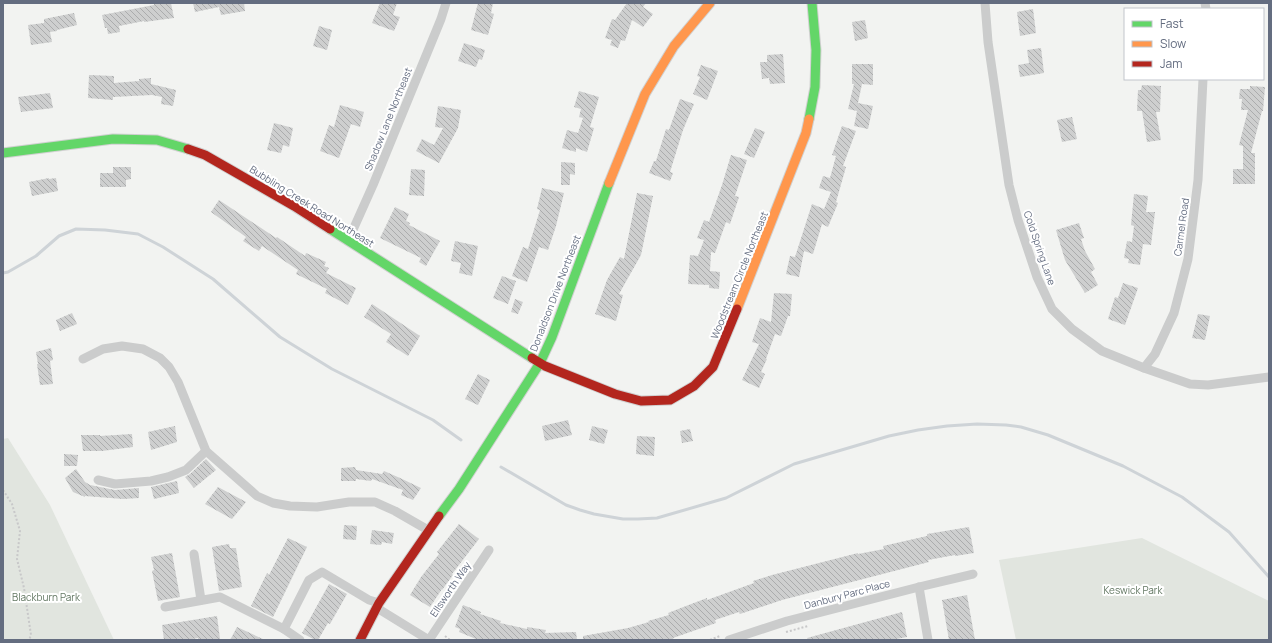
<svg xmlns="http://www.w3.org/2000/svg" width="1272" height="643" font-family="Manrope,sans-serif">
<defs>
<pattern id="building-back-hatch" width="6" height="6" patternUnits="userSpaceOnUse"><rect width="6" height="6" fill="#cecfcf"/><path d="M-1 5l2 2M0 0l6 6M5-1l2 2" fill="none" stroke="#abacad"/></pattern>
</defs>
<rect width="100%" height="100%" fill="#f2f3f1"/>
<!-- green -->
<g fill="#e1e5df">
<path d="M8,438L50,505L114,640H3V439Z"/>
<path d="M1142,538L1269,601V640H1016L999,560Z"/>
</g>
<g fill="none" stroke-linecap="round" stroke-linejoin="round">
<!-- stream -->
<g stroke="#ced3d7" stroke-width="3">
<path d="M3,273L8,272L36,256L59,236L76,229L105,230L138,234L163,247L213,279L280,337L332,369L433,420L461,440"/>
<path d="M501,467L566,505L580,510L594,514L623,519H638L657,518L726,498L794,464L889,436L918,430L947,426L977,424L1006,425L1021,427L1048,435L1123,466L1182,497L1229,532L1269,577"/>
</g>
</g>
<!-- building -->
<g fill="url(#building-back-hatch)">
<path d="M154,3H171L174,18L144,22V21L119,26L120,32L108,34L107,28H105L102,15L154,5Z"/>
<path d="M193,3H244L245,11L221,15L219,7L195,12Z"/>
<path d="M380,3H397L393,15L400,17L394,31L372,23Z"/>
<path d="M478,3H493L491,13L494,14L488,35L471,30Z"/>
<path d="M627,3H646L643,7L653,14L643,27L632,20L625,41L621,40L618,48L610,45L612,40L605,38L612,19L615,20Z"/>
<path d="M1033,9L1036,33L1020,36L1017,12Z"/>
<path d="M74,13L77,25L57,30V31L50,32L52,42L31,45L28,25L44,23V19Z"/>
<path d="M865,20L868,38L855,41L852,22Z"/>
<path d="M319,26L332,30L327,50L313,46Z"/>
<path d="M464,43L485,50L482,60L479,59L476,67L458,61Z"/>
<path d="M1041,48L1044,73L1020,77L1018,65L1029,63L1027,50Z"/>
<path d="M783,54L785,83L770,84L769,78L762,79L760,62H767V55Z"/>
<path d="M852,64H873V85L862,84L858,103L873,106L868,129L854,126L857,111L848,109L854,84H852Z"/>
<path d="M701,65L718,71L707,100L693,94L700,77L697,76Z"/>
<path d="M89,75L114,76V83L139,81V79L151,78V84L176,90L173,106L161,104L162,97L152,95L113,97V100L88,98Z"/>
<path d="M1142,85L1161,86L1160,112H1156L1161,140L1147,142L1142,111H1137L1138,90H1141Z"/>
<path d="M1250,86L1265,87L1263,111H1262L1251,153H1255V184H1233V169H1243V146L1239,145L1248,110H1241L1242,99H1239L1240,89H1250Z"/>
<path d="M579,91L599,97L590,127L594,128L587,152L576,148V152L562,148L567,130L578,133L583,118L579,117L581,109L574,107Z"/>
<path d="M50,93L53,108L21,112L18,97Z"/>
<path d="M680,99L694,104L683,130L670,172L673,173L670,181L649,173L654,161H656L666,129L669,130Z"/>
<path d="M340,105L364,112L360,127L351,124L339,158L320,151L329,125L334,127Z"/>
<path d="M438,106L461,110L458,128L439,163L416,151L422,139L434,145L443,128L435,127Z"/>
<path d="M1072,117L1077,139L1062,142L1057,120Z"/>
<path d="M274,123L293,128L289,147L283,145L281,153L267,150Z"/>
<path d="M842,126L856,131L843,166L846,167L836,202L838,203L828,227L822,224L813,254L804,251L799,277L786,274L790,256L795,257L812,204L824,209L831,192L819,188L823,176L830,178L836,156L832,155Z"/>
<path d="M755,128L765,132L754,158L744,154Z"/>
<path d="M731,155L747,160L735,196L739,197L730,224L726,222L715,253L711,252L710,271L720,272L719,289L709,288V285L688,284L690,255L698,256L704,240L697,238L704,220L709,222L722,185Z"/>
<path d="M561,162L575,163V175L570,174V185H561Z"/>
<path d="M113,167H131V179L126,180V187H100V173H113Z"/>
<path d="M411,169L425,170L424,196L409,195Z"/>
<path d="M49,178V179L56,178L58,191L32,196L29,182Z"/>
<path d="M542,188L564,193L556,226L548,250L539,247L527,282L512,276L523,247L528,249L540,210L537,209Z"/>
<path d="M637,193L653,196L641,255L619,294L623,295L616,321L595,314L607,280L620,257L624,259Z"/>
<path d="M1134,194L1148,196L1146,212H1155L1151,245L1143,244L1140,265L1128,263L1129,259L1124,258L1127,241L1132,242L1134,226L1131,225Z"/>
<path d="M219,200L276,238L277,237L305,256L306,253L326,262L324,266L329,268L326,273L356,288L348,305L325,293L327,289L296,274L298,270L262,246L259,251L243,241L246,237L211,212Z"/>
<path d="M395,207L409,214L406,221L410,223L409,225L440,241L426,266L419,262L421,258L380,238Z"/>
<path d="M1079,223L1084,238L1081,239L1085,251L1095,269L1091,272L1098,285L1085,293L1065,260L1056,230Z"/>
<path d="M455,241L478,246L472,276L459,273L461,263L451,261Z"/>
<path d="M502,276L516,281L508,304L493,298Z"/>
<path d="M1123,283L1138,288L1125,325L1108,319L1115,297L1118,298Z"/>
<path d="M774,293L792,294L790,316H788L781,336L775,334L766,359H767L761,372L765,374L759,388L742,380L759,344L752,342L760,318L771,322Z"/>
<path d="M515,299L523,302L518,314L511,312Z"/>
<path d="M372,304L420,336L408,356L386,342L391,334L364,317Z"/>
<path d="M72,313L77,324L60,331L56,320Z"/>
<path d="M1198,314L1210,316L1205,340L1192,338Z"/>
<path d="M51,348L53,360L50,361L53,384L40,385L37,364H38L36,352Z"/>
<path d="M478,374L490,380L478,405L465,399Z"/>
<path d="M568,420L572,435L545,441L542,426Z"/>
<path d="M175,426L177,442L151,450L148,432Z"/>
<path d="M592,426L608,430L604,444L589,440Z"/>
<path d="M690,429L693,441L682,443L680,431Z"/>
<path d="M132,434L133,447L102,451H83L81,435H100V436Z"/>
<path d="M637,436L655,437L654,456L636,454Z"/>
<path d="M64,454L78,455L77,466H64Z"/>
<path d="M206,459L216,470L194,488L185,477L190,474Z"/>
<path d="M355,467L356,470L382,474L384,471L400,478L421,488L413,500L401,495L403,490L372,479L371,481L356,479V481H341V468Z"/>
<path d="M76,469L85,482L90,485L115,490L139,488V498L123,499L85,496V497L73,492L65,478Z"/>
<path d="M177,481L179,493L154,499L151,487Z"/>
<path d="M218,487L246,502L232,519L205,504Z"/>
<path d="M459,524L479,539L452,574L453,575L442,590V589L430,607L410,595L421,577L439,554L437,552Z"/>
<path d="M344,525L357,526L356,540L343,539Z"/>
<path d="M969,527L974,553L955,556V555L928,560L929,562L782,600L740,614L739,612L715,620L716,623L673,638L674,640H583V636L628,628L649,622L648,621L669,615L668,613L686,606L707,598V600L754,583L753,581L772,575L858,553V554L884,549L883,546L927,536V534Z"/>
<path d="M372,530L394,533L392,544L382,542L381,545L370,544Z"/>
<path d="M288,538L307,547L273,617L251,606L267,573L269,575Z"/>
<path d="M229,544L230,548H236L242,587L219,591L212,547Z"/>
<path d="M172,553L180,597L158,601L152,571L154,570L151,557Z"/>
<path d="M329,584L347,594L330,624L328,623L318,640H315L302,633Z"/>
<path d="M967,595L975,640H949L942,600Z"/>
<path d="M463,605L481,612L480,614L501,621L500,623L527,629V627L546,630L545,633L576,632L577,640H475L476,639L459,632L460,629L455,627Z"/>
<path d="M902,612L907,637L891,640H808L807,638Z"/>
<path d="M217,616L220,639L198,640V638L188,640H164L162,625Z"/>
<path d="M237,627L265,640H230Z"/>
</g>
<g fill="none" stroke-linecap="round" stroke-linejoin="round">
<defs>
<g id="fast">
<path d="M809,119L815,87L816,50L812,3"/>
<path d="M3,153L113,139L157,140L188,149"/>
<path d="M330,229L532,358"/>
<path d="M439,516L459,489L540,363L552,337L609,183"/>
</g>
<g id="slow">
<path d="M609,183L645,94L674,46L710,3"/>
<path d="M737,309L806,133L809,119"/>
</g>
<g id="jam">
<path d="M188,149L205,155L294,206L330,229"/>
<path d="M532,358L545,366L615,394L641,401L670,400L694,386L713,367L737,309"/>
<path d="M360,640L379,603L439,516"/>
</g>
</defs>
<!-- fast casing -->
<use href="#fast" stroke="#d0d0d0" stroke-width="11"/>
<!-- slow casing -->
<use href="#slow" stroke="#d0d0d0" stroke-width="11"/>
<!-- jam casing -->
<use href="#jam" stroke="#d0d0d0" stroke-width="11"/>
<!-- path -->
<g stroke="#c8c8c9" stroke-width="2" stroke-dasharray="2 2" stroke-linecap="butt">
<path d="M3,490L12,504L20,531L17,559L24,588L31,635L29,640"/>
<path d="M786,632L808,626"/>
<path d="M445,636L450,640"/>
<path d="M710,640L720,636"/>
</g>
<!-- street -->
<g stroke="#cbcccc" stroke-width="9">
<path d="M985,3L988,42L1009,185L1018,220L1037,277L1052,309L1072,329L1102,351L1144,368L1190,384L1208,385L1269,377"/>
<path d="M1205,3L1206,9"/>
<path d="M348,241L373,185L441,19L446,3"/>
<path d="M83,359L103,349L122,346L143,349L160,358L169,367L178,382L206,451L257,496L273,503L290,506L317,507L349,502H375L395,511L428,530"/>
<path d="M1144,368L1155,354L1174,313L1188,259L1198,180L1203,79"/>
<path d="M98,480L115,484L151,481L168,477L186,470L206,451"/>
<path d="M194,554L201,600"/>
<path d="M919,587L928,640"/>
<path d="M165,607L220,597L284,629L309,580L322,572L369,600L379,603"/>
<path d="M377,608L429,640"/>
<path d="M284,629L300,640"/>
<path d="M429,640L489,550"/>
<path d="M729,640L787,621L919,587L973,574"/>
</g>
<!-- fast -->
<use href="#fast" stroke="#63d668" stroke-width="9"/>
<!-- slow -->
<use href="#slow" stroke="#ff974d" stroke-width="9"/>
<!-- jam -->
<use href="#jam" stroke="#b3261e" stroke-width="9"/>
</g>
<g text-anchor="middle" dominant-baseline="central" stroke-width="4" stroke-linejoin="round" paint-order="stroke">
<!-- street labels -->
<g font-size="10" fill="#646d80" stroke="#fff">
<text transform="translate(388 119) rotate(-68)">Shadow Lane Northeast</text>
<text transform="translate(312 206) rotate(32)">Bubbling Creek Road Northeast</text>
<text transform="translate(1181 227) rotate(-82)">Carmel Road</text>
<text transform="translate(1040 248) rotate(71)">Cold Spring Lane</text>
<text transform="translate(739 275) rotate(-68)">Woodstream Circle Northeast</text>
<text transform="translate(555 293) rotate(-69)">Donaldson Drive Northeast</text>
<text transform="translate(450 589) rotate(-56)">Ellsworth Way</text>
<text transform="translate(847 594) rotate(-15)">Danbury Parc Place</text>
</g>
<!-- park labels -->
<g font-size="10" fill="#627762" stroke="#fff">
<text x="1133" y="590">Keswick Park</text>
<text x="46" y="597">Blackburn Park</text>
</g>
</g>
<!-- border -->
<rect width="1272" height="643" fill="none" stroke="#646d80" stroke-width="8"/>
<!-- legend -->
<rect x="1124" y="8" width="140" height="72" fill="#ffffff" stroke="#c1c5cc"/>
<rect x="1132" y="21" width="20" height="6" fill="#63d668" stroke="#c1c5cc"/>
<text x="1160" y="28" font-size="12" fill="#646d80">Fast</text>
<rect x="1132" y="41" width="20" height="6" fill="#ff974d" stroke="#c1c5cc"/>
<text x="1160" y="48" font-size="12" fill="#646d80">Slow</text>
<rect x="1132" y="61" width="20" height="6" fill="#b3261e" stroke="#c1c5cc"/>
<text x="1160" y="68" font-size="12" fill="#646d80">Jam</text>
</svg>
